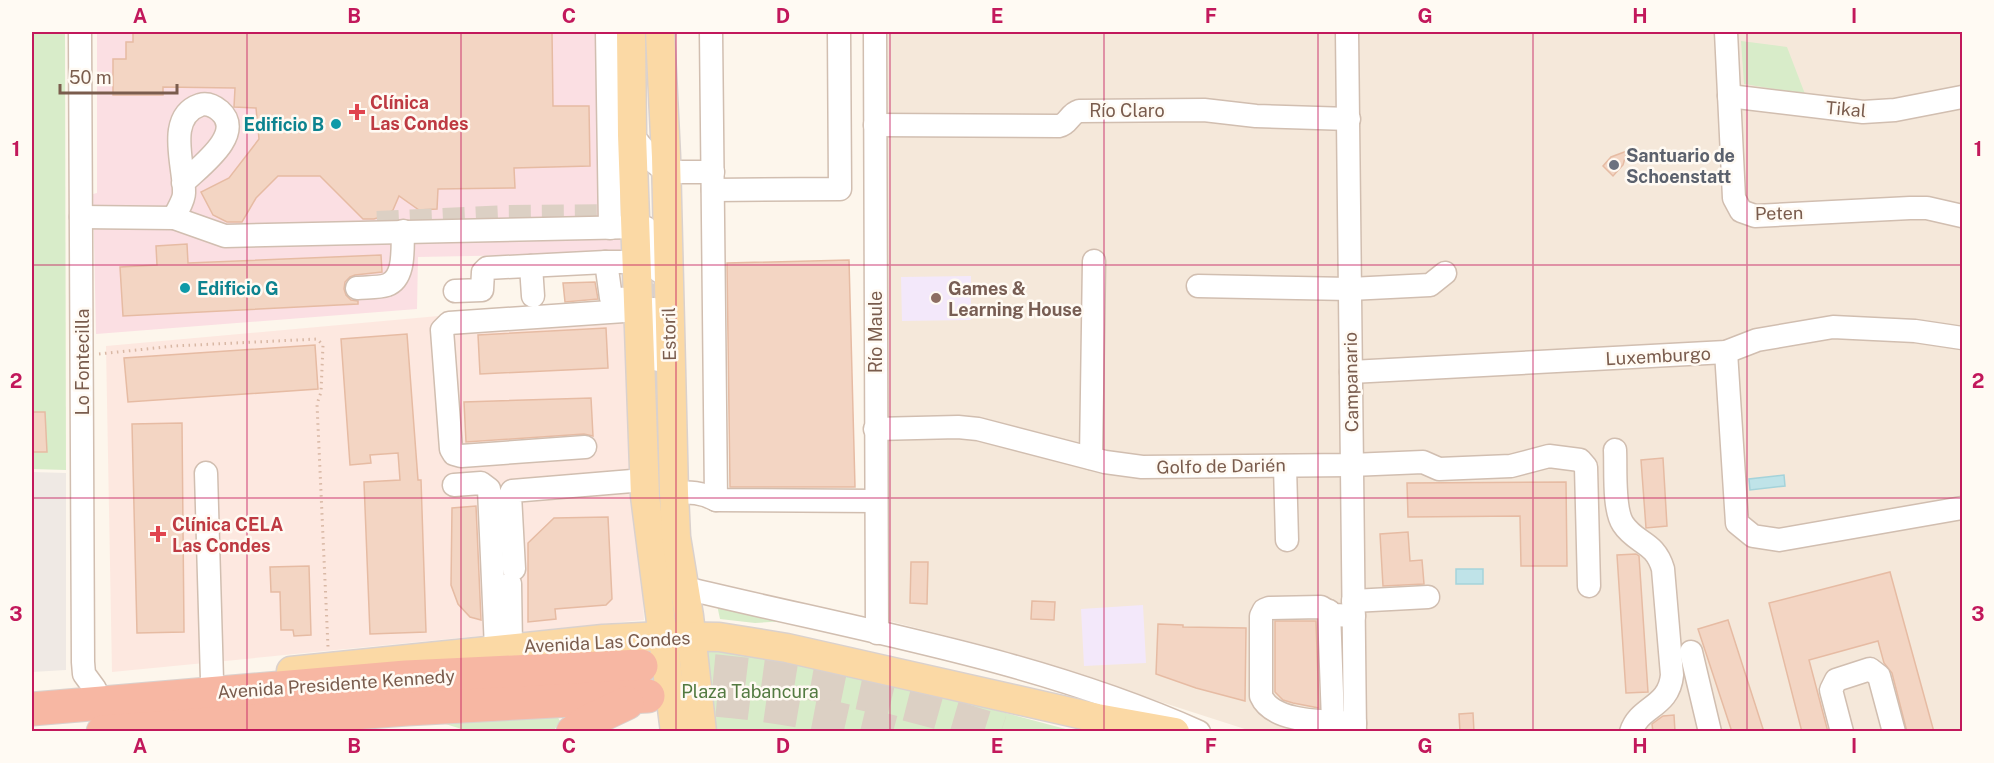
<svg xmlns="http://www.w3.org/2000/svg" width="1994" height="763" font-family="'Public Sans',sans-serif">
<rect width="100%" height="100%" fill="#fdf6ec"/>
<!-- residential -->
<path fill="#f5e8da" d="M877,32H1962V731H1251L987,646L889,621L875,201Z"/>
<!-- commercial -->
<path fill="#fde8e0" d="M628,299L644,620L112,672L106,346Z"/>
<!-- industrial -->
<path fill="#efe9e4" d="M32,472L66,473V670L32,672Z"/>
<!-- education -->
<g fill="#f3e8fa">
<path d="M971,276V320L902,321L901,277Z"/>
<path d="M1143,605L1146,663L1084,666L1081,609Z"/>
</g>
<!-- medical -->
<path fill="#fbdfe3" d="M97,32H615L621,253L418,257L417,309L96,334L93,194L97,193Z"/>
<!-- green -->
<g fill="#d8ecc9">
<path d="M32,32H65L66,470L32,469Z"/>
<path d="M1741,41L1787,47L1805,94L1744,84Z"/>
<path d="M717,605L786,621L755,623L720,619Z"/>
<path d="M705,646L780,653L1073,731H712Z"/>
<path d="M556,714L560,721L553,732L468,731L439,722Z"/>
</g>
<!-- water -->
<g fill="#bfe3e8" stroke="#a5d3da" stroke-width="1.5">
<path d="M1784,475L1785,486L1750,490L1749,479Z"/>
<rect x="1456" y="569" width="27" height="15"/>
</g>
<!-- building -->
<g fill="#f3d5c3" stroke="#e6bba3" stroke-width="1.5">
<path d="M133,32H552L553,106H589L590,166L514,168L515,188L438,189L437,209L419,210L399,196L393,210L384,216L374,219H363L320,176H278L256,198L242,222H227L213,215L201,192L229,178L259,139L256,108L234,107L235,88L163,87V95H113V59H126V42H133Z"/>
<path d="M1627,151L1623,165L1613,176L1603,166L1611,157Z"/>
<path d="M187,244L188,263L381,255L382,272L355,275L350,277L345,282L344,289L346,295L351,300L358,301V304L123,316L120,267L157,265L156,246Z"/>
<path d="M849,260L855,487H730L727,263Z"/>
<path d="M595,282L598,299L565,302L563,283Z"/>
<path d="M606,328L608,368L480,374L478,335Z"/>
<path d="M407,334L418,480H421L426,632L370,634L364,482L400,480L398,453L370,455L371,463L350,465L341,339Z"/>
<path d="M315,345L318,389L128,402L124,358Z"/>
<path d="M591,398L593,436L584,434L466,442L464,402Z"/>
<path d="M32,412H45L47,452H32Z"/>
<path d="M182,423L184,632L137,633L132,424Z"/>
<path d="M1663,458L1667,526L1646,528L1641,460Z"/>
<path d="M1566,482L1567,566H1521L1520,516L1408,517L1407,483Z"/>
<path d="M476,506L481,620L470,617L458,604L451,585L452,508Z"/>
<path d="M608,517L612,599L606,605L555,609L556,619L528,622V543L554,518Z"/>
<path d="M1408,532L1410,561L1422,560L1424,584L1383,586L1380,534Z"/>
<path d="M1636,554L1639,556L1648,692L1626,693L1617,555Z"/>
<path d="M911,562H928L927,604L910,603Z"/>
<path d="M309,566L311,635L294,636L293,630H281L280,592H271L270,567Z"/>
<path d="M1890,572L1934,732H1907L1892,673L1884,663L1878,641L1809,660L1828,732H1802L1769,603Z"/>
<path d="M1032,601L1055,602L1054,620L1031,619Z"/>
<path d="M1728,620L1764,732H1732L1698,629Z"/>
<path d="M1275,621H1316L1319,708L1293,703L1283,700L1275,692Z"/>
<path d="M1158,624L1183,625V627L1246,628L1245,701L1196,688L1156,674Z"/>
<path d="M1473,713L1474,732H1460L1459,714Z"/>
<path d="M1674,715L1675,732H1653L1652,724L1663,716Z"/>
</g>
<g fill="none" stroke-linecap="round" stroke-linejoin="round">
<!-- minor-tunnel -->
<g stroke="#dcd0c4" stroke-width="22" stroke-dasharray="22 11" stroke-linecap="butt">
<path d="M377,222L508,216L621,215L628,219"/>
<path d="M649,251L654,309"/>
</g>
<!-- highway-tunnel -->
<g stroke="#dcd0c4" stroke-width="33" stroke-dasharray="33 16" stroke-linecap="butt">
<path d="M665,667C780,673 892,696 1001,732"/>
<path d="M668,697C743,700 819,712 893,732"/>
</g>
<defs>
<g id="minor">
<path d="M80,32L83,662L84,674L95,689"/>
<path d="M607,32L610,228"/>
<path d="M711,32L716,500L876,501"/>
<path d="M875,32L877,633"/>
<path d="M1347,32L1355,732"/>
<path d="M1726,32L1734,198L1741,211L1755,216L1910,208H1927L1962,216"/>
<path d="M1729,96L1863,112L1895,110L1962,97"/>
<path d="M875,125L1059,126C1069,124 1069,114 1079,111L1204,110L1256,116L1349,119"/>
<path d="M632,135L654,162L666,172H713"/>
<path d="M713,190L840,189L839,32"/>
<path d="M81,217L174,218L225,236L636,227L646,228L652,236L659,271"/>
<path d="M174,218C177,210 184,201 184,193C185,167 165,117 200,105C207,103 214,106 220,111C246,134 199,167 183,183"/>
<path d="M606,262L611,298L638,300"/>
<path d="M531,266L533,296"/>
<path d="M1198,286L1350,289L1430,285L1445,273"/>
<path d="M357,288C366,287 378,288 387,285C406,278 402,247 403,231"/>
<path d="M455,291L482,290L483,272L487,268L606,262H637"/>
<path d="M654,309L658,360"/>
<path d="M1726,352L1737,523L1753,536L1779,540L1962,508"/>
<path d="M1351,372L1726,352L1757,340L1833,327L1915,331L1962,338"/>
<path d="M875,429L958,427L978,429L1105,462L1142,467L1351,465L1423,462L1439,469L1511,466L1549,456L1580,460L1586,467L1589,586"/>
<path d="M585,447L461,456L454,454L451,449L442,330L449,323L639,310"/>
<path d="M1615,450C1616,469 1613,509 1623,524C1636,544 1655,541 1663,569L1672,675C1669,708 1639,706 1631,732"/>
<path d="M1091,458L1094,261"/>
<path d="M1285,466L1287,540"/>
<path d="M206,473L212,680"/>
<path d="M454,485L481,483L489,489L496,649"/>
<path d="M674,493C690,492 702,492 716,500"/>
<path d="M514,569L510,495L512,491L644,480"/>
<path d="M510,584L511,646"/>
<path d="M685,588C858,630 1036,659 1199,732"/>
<path d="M1353,601L1428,597"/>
<path d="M1329,611L1333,721"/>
<path d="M1354,616L1334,615L1321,607L1269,608L1264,610L1261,616V696C1273,724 1329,721 1355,723"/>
<path d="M1691,652L1710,732"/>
<path d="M1842,732L1831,690L1836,680L1870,669L1879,676L1894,732"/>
</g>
<g id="major">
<path d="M631,32L632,135L645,496L675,732"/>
<path d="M660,32L666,157L674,493L676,537L689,616L702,732"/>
<path d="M291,671L603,639L662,636L719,637L787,648L1097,718L1175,732"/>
</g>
<g id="highway">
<path d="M32,709L406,677L641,666"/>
<path d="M103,732L407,709L648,696"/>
<path d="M573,732L589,721L627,703"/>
</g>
</defs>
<!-- minor casing -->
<use href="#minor" stroke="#d1beb0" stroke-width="25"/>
<!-- major casing -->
<use href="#major" stroke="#dad1cd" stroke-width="31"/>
<!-- highway casing -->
<use href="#highway" stroke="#dad1cd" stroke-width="35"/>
<!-- path -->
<path stroke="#d9b8a5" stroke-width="3" stroke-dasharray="1.5 4.5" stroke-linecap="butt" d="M99,354L174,346L317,339L323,345L321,392L317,404L328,647"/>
<!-- minor -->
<use href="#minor" stroke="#fff" stroke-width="22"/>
<!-- major -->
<use href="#major" stroke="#fbd9a5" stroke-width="28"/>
<!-- highway -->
<use href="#highway" stroke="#f7b7a3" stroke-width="33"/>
</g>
<!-- grid -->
<path fill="none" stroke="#c2185b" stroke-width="1.5" stroke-opacity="0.55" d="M247,32V732M461,32V732M676,32V732M890,32V732M1104,32V732M1318,32V732M1533,32V732M1747,32V732M32,265H1962M32,498H1962"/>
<!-- markers -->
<g fill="#e0444e" stroke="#fffaf3" stroke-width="2">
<path d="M354 103h6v6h6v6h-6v6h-6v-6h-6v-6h6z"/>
<path d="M155 525h6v6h6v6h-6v6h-6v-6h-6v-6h6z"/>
</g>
<g fill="#0f9aa8" stroke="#fffaf3" stroke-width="2">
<circle cx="336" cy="124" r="6"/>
<circle cx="185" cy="288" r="6"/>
</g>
<circle fill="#6b7280" stroke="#fffaf3" stroke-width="2" cx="1614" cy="165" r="6"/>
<circle fill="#8d6e63" stroke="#fffaf3" stroke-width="2" cx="936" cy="298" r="6"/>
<g text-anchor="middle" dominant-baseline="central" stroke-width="5" stroke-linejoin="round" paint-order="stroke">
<!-- health labels -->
<g font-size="18" font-weight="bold" fill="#be3a42" stroke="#fffaf3" text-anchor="start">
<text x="370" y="102">Clínica<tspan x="370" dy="21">Las Condes</tspan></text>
<text x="172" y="524">Clínica CELA<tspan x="172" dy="21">Las Condes</tspan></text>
</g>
<!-- street labels -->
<g font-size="18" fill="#7a5c4d" stroke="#fffaf3">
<text transform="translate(1846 109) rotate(5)">Tikal</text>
<text x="1127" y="110">Río Claro</text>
<text transform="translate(1779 213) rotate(-1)">Peten</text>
<text transform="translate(875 332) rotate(-90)">Río Maule</text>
<text transform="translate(669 334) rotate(-91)">Estoril</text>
<text transform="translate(1658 356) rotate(-3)">Luxemburgo</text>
<text transform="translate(82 362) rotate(-90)">Lo Fontecilla</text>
<text transform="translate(1351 382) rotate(-91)">Campanario</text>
<text transform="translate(1221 466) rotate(-1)">Golfo de Darién</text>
<text transform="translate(607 642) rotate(-3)">Avenida Las Condes</text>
<text transform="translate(336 684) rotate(-4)">Avenida Presidente Kennedy</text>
</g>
<!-- culture labels -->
<g font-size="18" font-weight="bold" fill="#0d838f" stroke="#fffaf3" text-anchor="end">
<text x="324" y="124">Edificio B</text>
<text x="197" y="288" text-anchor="start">Edificio G</text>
</g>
<!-- worship labels -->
<g font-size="18" font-weight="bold" fill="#5b616d" stroke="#fffaf3" text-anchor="start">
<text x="1626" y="155">Santuario de<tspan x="1626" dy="21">Schoenstatt</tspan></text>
</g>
<!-- education labels -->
<g font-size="18" font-weight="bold" fill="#785e54" stroke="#fffaf3" text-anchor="start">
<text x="948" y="288">Games &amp;<tspan x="948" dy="21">Learning House</tspan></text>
</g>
<!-- park labels -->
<g font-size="18" fill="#537a41" stroke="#fffaf3">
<text x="750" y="691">Plaza Tabancura</text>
</g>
</g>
<!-- border -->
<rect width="1994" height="763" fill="none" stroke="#fffaf3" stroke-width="66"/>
<!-- scale -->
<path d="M60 84v9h117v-9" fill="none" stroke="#7a5c4d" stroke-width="3"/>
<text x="69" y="84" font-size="18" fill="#7a5c4d" stroke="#fffaf3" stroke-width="4.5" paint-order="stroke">50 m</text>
<rect x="33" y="33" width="1928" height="697" fill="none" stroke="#c2185b" stroke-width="2"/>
<g font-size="20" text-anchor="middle" font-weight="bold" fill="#c2185b">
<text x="140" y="23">A</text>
<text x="354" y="23">B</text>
<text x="569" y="23">C</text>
<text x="783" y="23">D</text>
<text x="997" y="23">E</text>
<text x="1211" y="23">F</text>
<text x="1425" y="23">G</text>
<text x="1640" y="23">H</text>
<text x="1854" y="23">I</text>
<text x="16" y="156">1</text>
<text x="1978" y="156">1</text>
<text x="16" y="388">2</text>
<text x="1978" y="388">2</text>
<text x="16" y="621">3</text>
<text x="1978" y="621">3</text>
<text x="140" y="753">A</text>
<text x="354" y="753">B</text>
<text x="569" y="753">C</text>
<text x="783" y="753">D</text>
<text x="997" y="753">E</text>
<text x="1211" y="753">F</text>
<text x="1425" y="753">G</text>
<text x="1640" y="753">H</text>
<text x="1854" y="753">I</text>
</g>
</svg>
